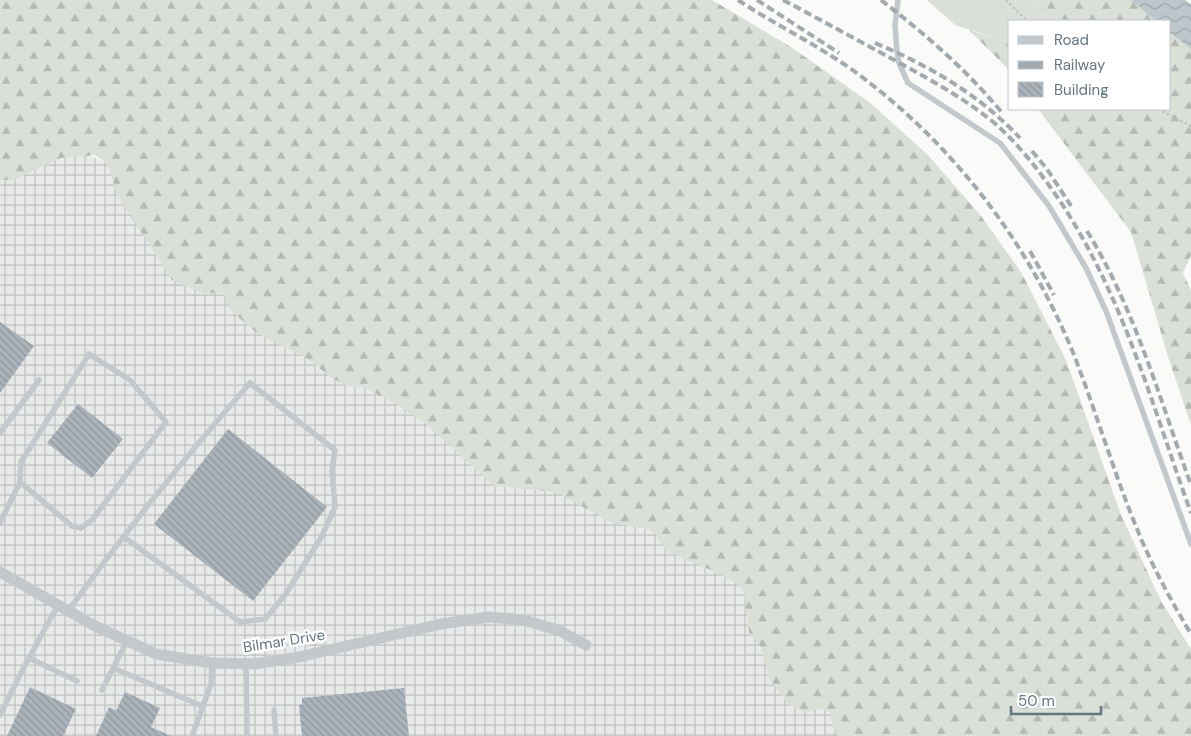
<svg xmlns="http://www.w3.org/2000/svg" width="1191" height="736" font-family="'DM Sans',sans-serif">
<defs>
<pattern id="industrial-grid" width="8" height="8" patternUnits="userSpaceOnUse" patternTransform="scale(1.25)"><rect width="8" height="8" fill="#e8e9e9"/><path d="M0 4h8M4 0v8" fill="none" stroke="#c0c1c2"/></pattern>
<pattern id="forest-firs" width="22" height="20" patternUnits="userSpaceOnUse" patternTransform="scale(1.25)"><rect width="22" height="20" fill="#dadfd7"/><path d="M5 1l3.5 6h-7zM16 11l3.5 6h-7z" fill="#b4b9b4"/></pattern>
<pattern id="water-waves" width="16" height="10" patternUnits="userSpaceOnUse" patternTransform="scale(1.25)"><rect width="16" height="10" fill="#bbc7cb"/><path d="M0 5q4-4 8 0t8 0" fill="none" stroke="#9ca6aa"/></pattern>
<pattern id="building-back-hatch" width="6" height="6" patternUnits="userSpaceOnUse" patternTransform="scale(1.25)"><rect width="6" height="6" fill="#aab3b9"/><path d="M-1 5l2 2M0 0l6 6M5-1l2 2" fill="none" stroke="#8e969c"/></pattern>
</defs>
<rect width="100%" height="100%" fill="#fafaf8"/>
<!-- industrial -->
<path fill="url(#industrial-grid)" d="M0,116L889,507L949,736H0Z"/>
<!-- grass -->
<path fill="#dadfd7" d="M927,0H1025L1052,21H1010V42L955,25Z"/>
<!-- forest -->
<g fill="url(#forest-firs)">
<path d="M0,0H712L791,47L869,102L928,155L981,216L1021,272L1066,360L1121,515L1162,603L1191,649V736H838L834,730L829,712L821,708L805,713L788,704L770,680L761,647L749,632L744,593L739,585L720,574L666,551L656,535L649,529L612,523L556,492L494,486L427,425L396,404L364,387L347,386L332,378L305,357L257,333L231,311L223,292L204,294L172,280L117,195L108,164L95,155L61,158L13,180H0Z"/>
<path d="M1025,0H1131L1156,21H1052Z"/>
<path d="M969,30L1010,42V72L1006,67Z"/>
<path d="M1170,33L1191,49V255L1183,273L1191,290V425L1169,360L1131,232L1038,109H1170Z"/>
</g>
<!-- water -->
<path fill="url(#water-waves)" d="M1131,0H1185L1191,4V49L1170,33V21H1156Z"/>
<!-- building -->
<g fill="url(#building-back-hatch)">
<path d="M0,322L34,346L0,393Z"/>
<path d="M78,404L123,439L92,478L47,443Z"/>
<path d="M228,429L327,507L253,601L154,524Z"/>
<path d="M30,687L76,709L63,736H7Z"/>
<path d="M404,688L409,736H302L299,705L302,704V698Z"/>
<path d="M125,692L160,708L151,727L171,736H96L109,707L116,711Z"/>
</g>
<g fill="none" stroke-linecap="round" stroke-linejoin="round">
<!-- path -->
<g stroke="#bbbfc2" stroke-width="2" stroke-dasharray="2.5 2.5" stroke-linecap="butt">
<path d="M1006,0L1027,21"/>
<path d="M1158,109L1191,126"/>
</g>
<!-- service -->
<g stroke="#c3c8cc" stroke-width="5.5">
<path d="M898,0L895,25L897,52L899,63L908,83L1000,143L1049,206L1086,268L1106,311L1191,544"/>
<path d="M0,433L39,380"/>
<path d="M0,523L20,482L21,462L89,354L130,380L166,422L92,520L81,528L72,526L20,482"/>
<path d="M68,611C125,532 186,456 250,383L335,450L332,470L335,507L322,536L285,595L265,619L240,622L124,537"/>
<path d="M29,658L77,681"/>
<path d="M246,664L247,736"/>
<path d="M113,668L202,706"/>
<path d="M102,690L127,641"/>
<path d="M274,710L276,736"/>
<path d="M0,715L24,667L58,605"/>
<path d="M192,736L211,684L212,663"/>
</g>
<!-- minor -->
<path stroke="#c3c8cc" stroke-width="11" d="M0,572L95,626L156,654L212,663L255,664L299,657L441,624L489,617L524,620L560,631L586,645"/>
<!-- rail -->
<g stroke="#a2aab0" stroke-width="4" stroke-dasharray="8 4" stroke-linecap="butt">
<path d="M738,0C777,26 820,46 858,74C955,146 1029,244 1074,355C1098,417 1116,480 1142,541C1156,573 1173,604 1191,634"/>
<path d="M757,0L839,53"/>
<path d="M783,0C821,20 859,41 896,61C929,79 962,97 992,121C1019,144 1040,172 1060,201C1124,298 1152,405 1191,513"/>
<path d="M881,0C925,34 968,71 1003,114"/>
<path d="M875,43C928,65 980,95 1020,138"/>
<path d="M1032,151L1047,169L1071,206"/>
<path d="M1087,231C1135,309 1160,400 1191,485"/>
<path d="M1030,251L1054,295"/>
</g>
</g>
<g text-anchor="middle" dominant-baseline="central" stroke-width="5" stroke-linejoin="round" paint-order="stroke">
<!-- street labels -->
<g font-size="15" fill="#657683" stroke="#fff">
<text transform="translate(284 641) rotate(-9)">Bilmar Drive</text>
</g>
</g>
<!-- legend -->
<rect x="1008" y="20" width="162" height="90" fill="#ffffff" stroke="#c1c8cd"/>
<rect x="1018" y="36" width="25" height="8" fill="#c3c8cc" stroke="#c1c8cd"/>
<text x="1054" y="45" font-size="15" fill="#657683">Road</text>
<rect x="1018" y="61" width="25" height="8" fill="#a2aab0" stroke="#c1c8cd"/>
<text x="1054" y="70" font-size="15" fill="#657683">Railway</text>
<rect x="1018" y="82" width="25" height="15" fill="url(#building-back-hatch)" stroke="#c1c8cd"/>
<text x="1054" y="95" font-size="15" fill="#657683">Building</text>
<!-- scale -->
<path d="M1011 706v8h90v-8" fill="none" stroke="#657683" stroke-width="2.5"/>
<text x="1018" y="706" font-size="15" fill="#657683" stroke="#ffffff" stroke-width="4" paint-order="stroke">50 m</text>
</svg>
